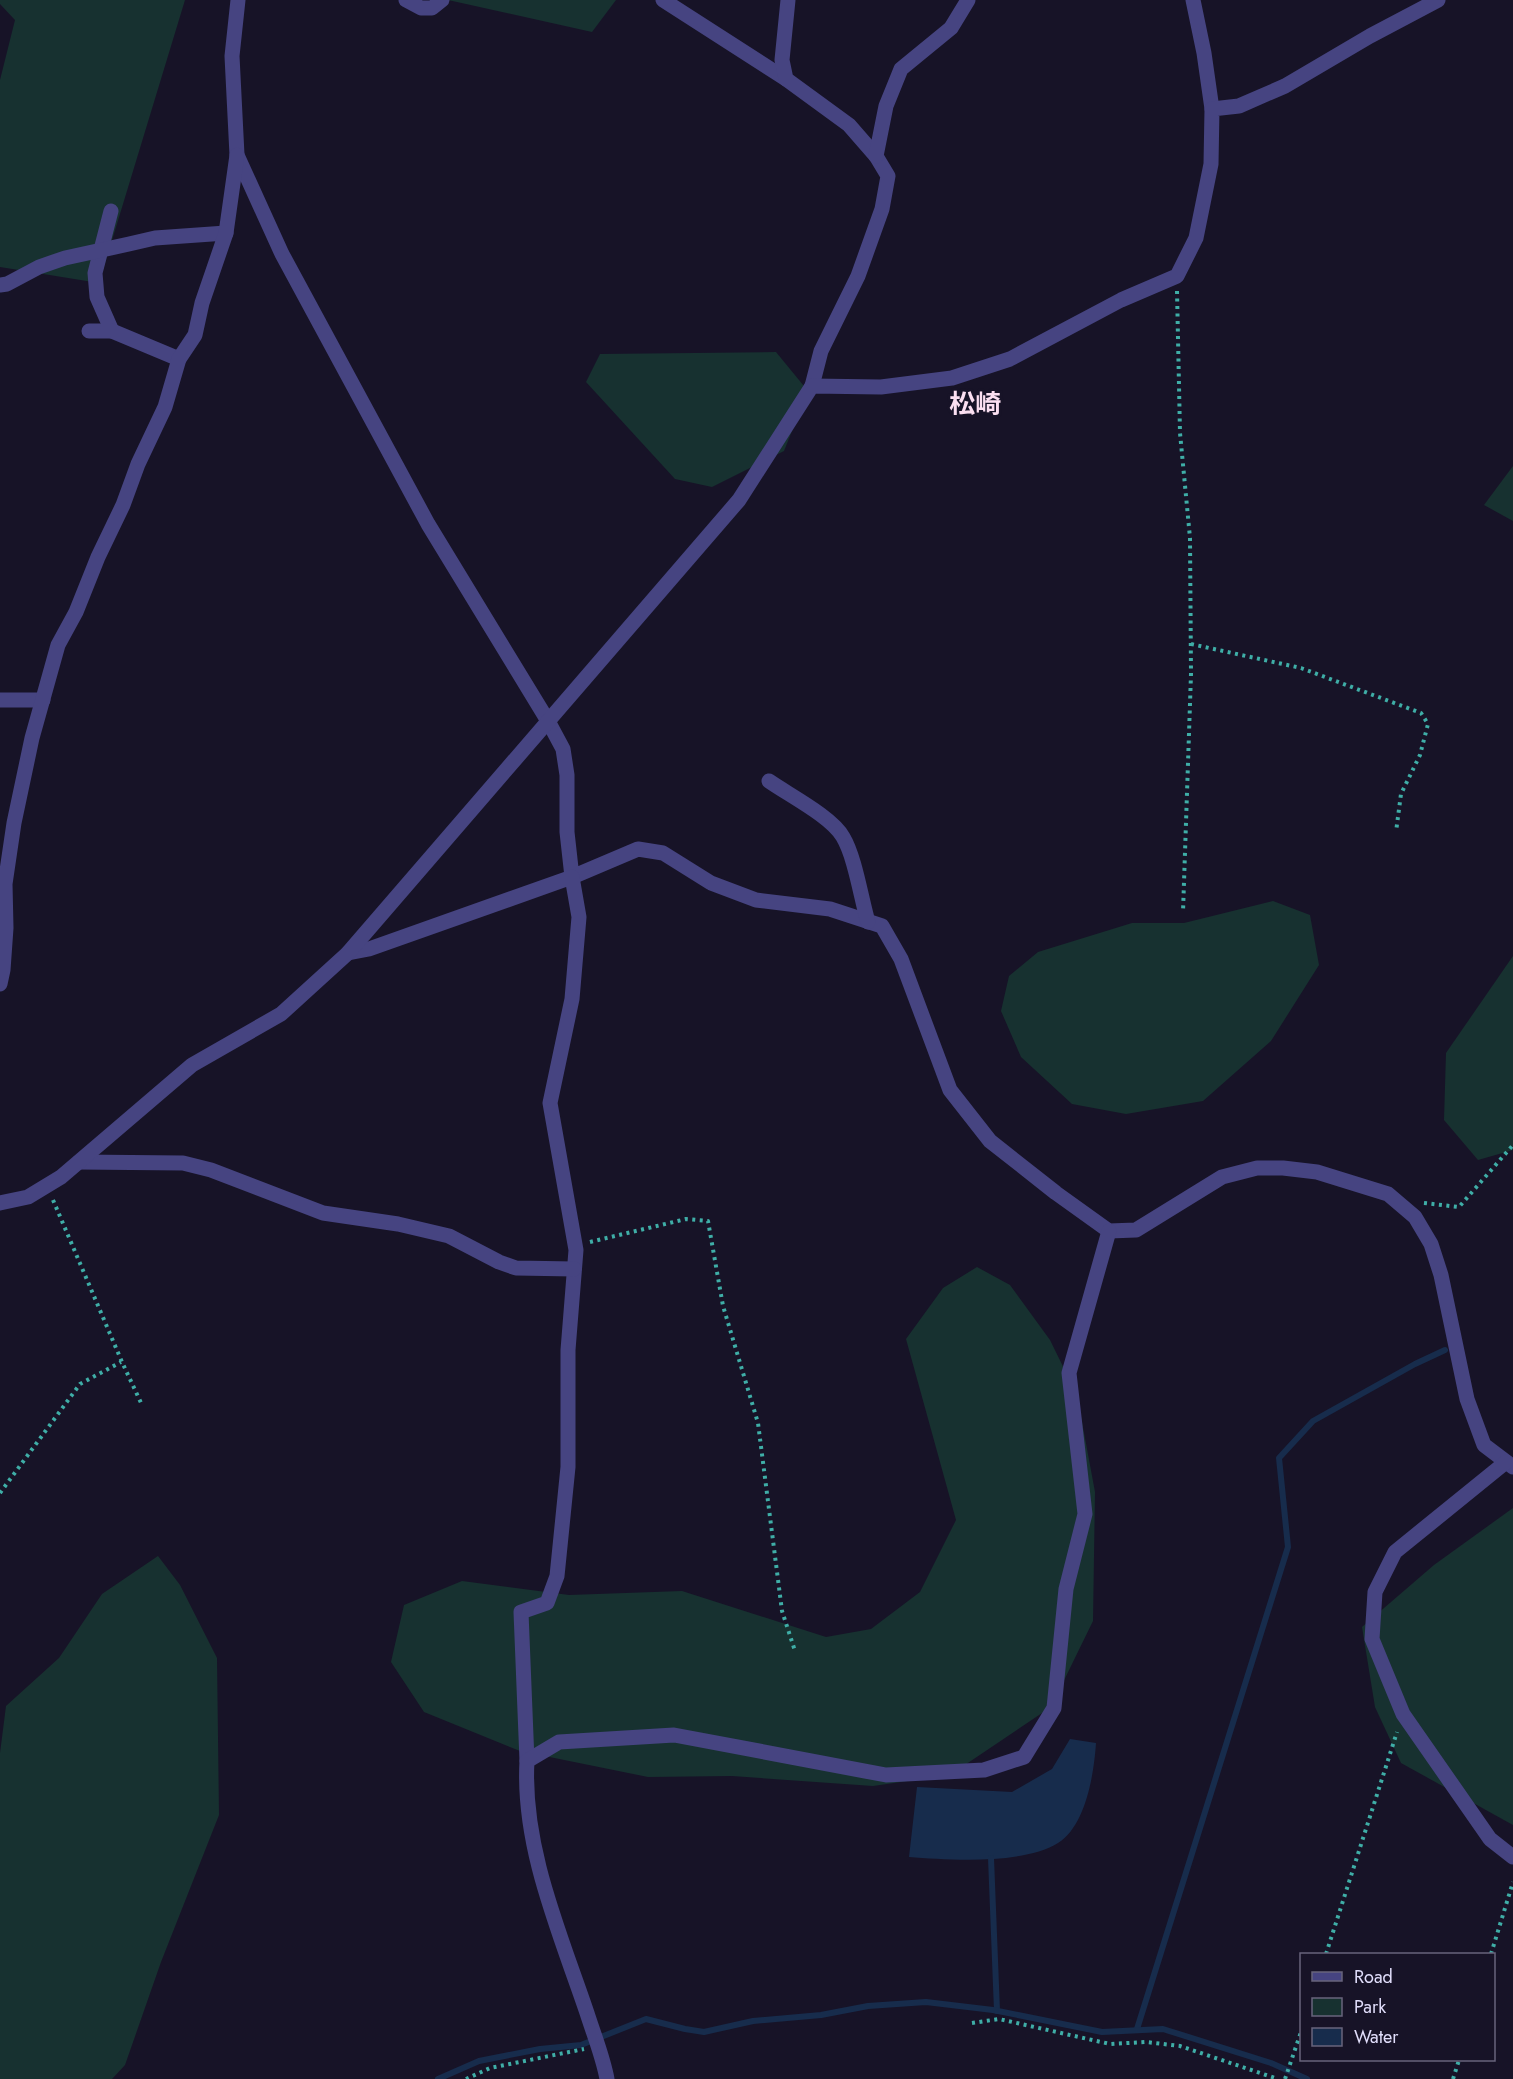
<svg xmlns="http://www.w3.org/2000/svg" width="1513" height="2079" font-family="Jost,'Noto Sans JP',sans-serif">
<rect width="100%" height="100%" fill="#171327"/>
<!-- green -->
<g fill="#173130">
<path d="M0,0H185L99,283L0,267V80L15,20L0,4Z"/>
<path d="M448,0H616L592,32Z"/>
<path d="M776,352L808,391L784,451L712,487L675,479L586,382L600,354Z"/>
<path d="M1513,466V521L1484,505Z"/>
<path d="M1273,901L1310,915L1319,965L1271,1041L1203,1101L1126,1114L1072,1104L1021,1057L1001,1011L1009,976L1038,952L1132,923H1184Z"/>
<path d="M1513,956V1150L1478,1160L1444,1120L1446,1053Z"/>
<path d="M977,1267L1010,1285L1050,1340L1077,1395L1095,1492L1093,1621L1051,1707L950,1775L873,1786L732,1776L648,1777L520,1751L424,1712L391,1662L404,1605L462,1581L569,1595L682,1591L826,1637L871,1629L920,1592L956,1520L906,1339L943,1288Z"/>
<path d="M1513,1508V1825L1401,1763L1375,1707L1362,1627L1434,1565Z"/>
<path d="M158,1556L180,1585L217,1658L219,1815L161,1962L125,2065L112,2079H0V1753L6,1706L59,1658L102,1594Z"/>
</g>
<!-- water -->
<path fill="#172c4c" d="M1070,1739L1096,1743C1094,1773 1086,1826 1058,1843C1022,1865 950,1860 909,1857L917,1787L1012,1792L1052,1769Z"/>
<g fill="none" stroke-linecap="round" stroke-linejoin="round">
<!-- stream -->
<g stroke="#172c4c" stroke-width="6">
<path d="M991,1858L997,2011"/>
<path d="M1137,2029L1288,1547L1279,1458L1313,1421L1415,1364L1445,1350"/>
<path d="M438,2079L479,2061L540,2049L581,2045L646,2019L685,2029L704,2032L753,2021L821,2015L868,2006L926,2002L993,2010L1102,2032L1163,2029L1271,2063L1307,2079"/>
</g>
<!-- path -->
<g stroke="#3faea7" stroke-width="4" stroke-dasharray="3 4.5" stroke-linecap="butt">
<path d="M1177,291L1180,433L1190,538L1191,674L1183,912"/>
<path d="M1191,644L1301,668L1421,713L1428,724L1420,755L1401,794L1396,832"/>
<path d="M53,1200L122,1362L142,1405"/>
<path d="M1424,1203L1459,1207L1513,1145"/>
<path d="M590,1242L686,1219L708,1221L723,1306L758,1423L782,1611L795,1651"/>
<path d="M0,1493L80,1384L121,1362"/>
<path d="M1326,1954L1397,1732"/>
<path d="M1491,1954L1513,1882"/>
<path d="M972,2023L999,2019L1110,2044L1146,2042L1180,2046L1278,2079"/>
<path d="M466,2079L490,2068L584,2049"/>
<path d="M1285,2079L1302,2029"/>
<path d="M1453,2079L1459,2060"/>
</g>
<!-- street -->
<g stroke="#464481" stroke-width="15">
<path d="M238,0L232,56L237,155L282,254L428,524L548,721L563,749L567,775V832L572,877L638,849L663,853L711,883L756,900L830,909L882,926L901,959L950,1090L990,1141L1056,1193L1109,1231L1136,1230L1222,1177L1257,1168H1283L1317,1172L1388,1194L1415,1217L1431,1244L1441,1275L1467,1399L1484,1445L1513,1467"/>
<path d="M406,0L421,8H432L442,0"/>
<path d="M663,0L786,79"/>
<path d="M788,0L782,60L786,79L849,125L876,156L888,176L882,209L858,276L821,351L812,386"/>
<path d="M1193,0L1204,53L1212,109"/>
<path d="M876,156L886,106L901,69L951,28L968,0"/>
<path d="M111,211L95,273L97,297L112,331"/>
<path d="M0,285L7,284L39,267L65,258L129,244L155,238L226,233"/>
<path d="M89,331H112L179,359"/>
<path d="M0,700H43"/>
<path d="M769,781C789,795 832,817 843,837C855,857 861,898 868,922"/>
<path d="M348,953L369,949L572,877L579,917L572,999L550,1103L576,1250L568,1350V1467L557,1576L547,1603L521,1612L527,1761"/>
<path d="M0,984L3,970L6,928L5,884L14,823L32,738L58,645L76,612L98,557L123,505L138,464L165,407L179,359L195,335L202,303L226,233L237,155"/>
<path d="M79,1162L183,1163L211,1170L323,1213L398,1224L449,1236L499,1262L516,1268L574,1269"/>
<path d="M0,1203L28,1197L61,1177L192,1065L281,1014L348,953L739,500L812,386L881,387L952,378L1010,359L1121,300L1177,276L1196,238L1211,164L1212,109L1239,106L1285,86L1370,36L1438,0"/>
<path d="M1506,1462L1395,1552L1375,1592L1372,1639L1403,1714L1490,1839L1513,1857"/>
<path d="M607,2079C603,2057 594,2035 587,2013C560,1933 522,1847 527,1761L559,1742L674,1735L886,1775L984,1770L1024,1757L1054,1708L1066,1589L1085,1514L1069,1373L1109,1231"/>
</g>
</g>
<g text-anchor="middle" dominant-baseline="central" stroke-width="6" stroke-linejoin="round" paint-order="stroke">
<!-- quarter labels -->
<g font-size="26" font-weight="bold" fill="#fbdff1" stroke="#171327">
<text x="975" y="404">松崎</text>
</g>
</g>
<!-- legend -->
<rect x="1300" y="1953" width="195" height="108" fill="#171327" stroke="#68647c" stroke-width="1.5"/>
<rect x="1312" y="1972" width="30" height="9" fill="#464481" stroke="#68647c" stroke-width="1.5"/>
<text x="1354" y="1983" font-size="18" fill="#e1defb">Road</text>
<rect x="1312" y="1998" width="30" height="18" fill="#173130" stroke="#68647c" stroke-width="1.5"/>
<text x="1354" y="2013" font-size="18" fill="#e1defb">Park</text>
<rect x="1312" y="2028" width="30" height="18" fill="#172c4c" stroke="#68647c" stroke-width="1.5"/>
<text x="1354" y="2043" font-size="18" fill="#e1defb">Water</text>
</svg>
